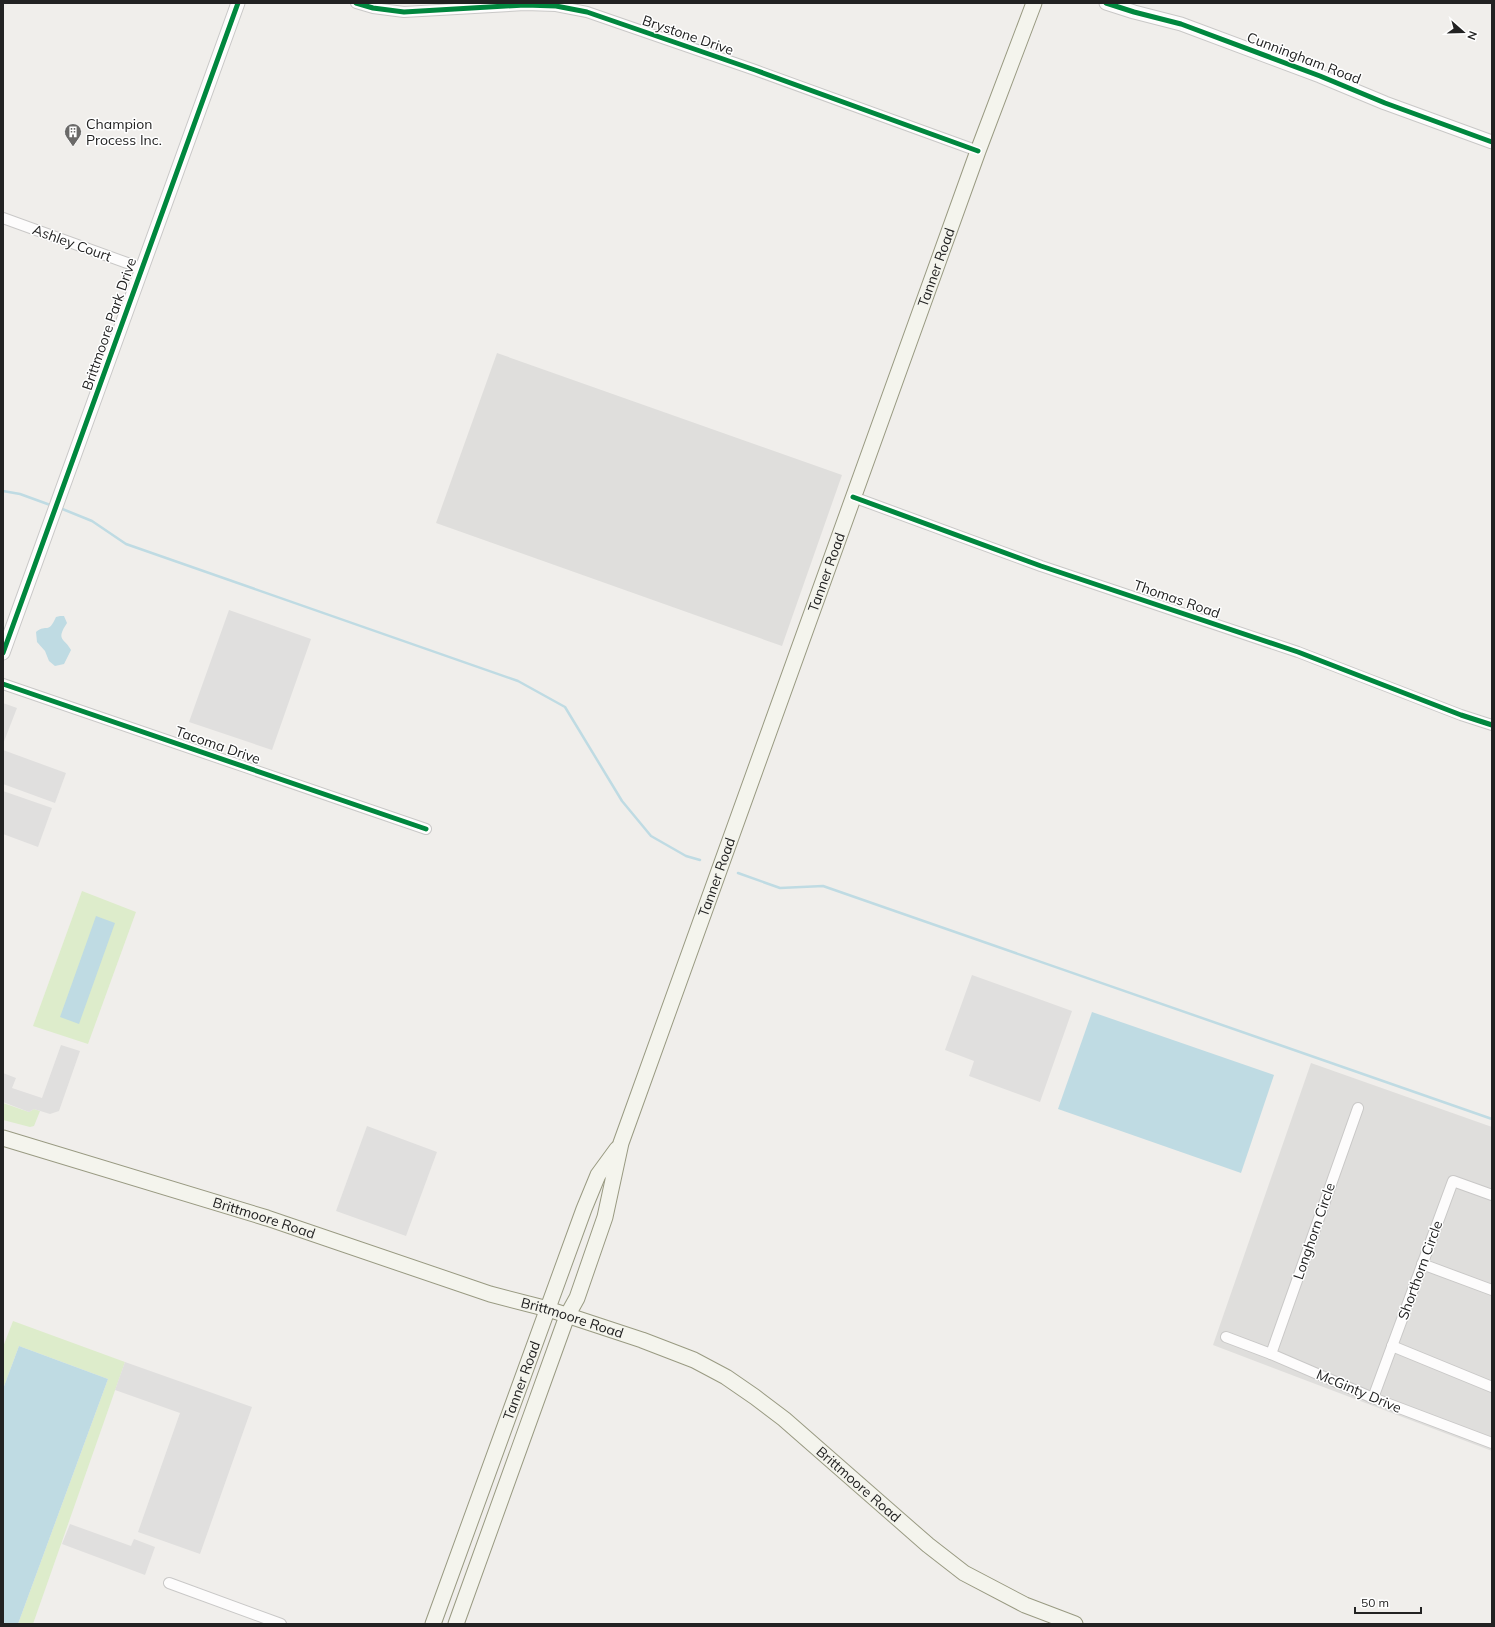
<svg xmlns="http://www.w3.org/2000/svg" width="1495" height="1627" font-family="Mulish,sans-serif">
<rect width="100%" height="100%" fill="#f0eeeb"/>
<!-- residential -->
<g fill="#dfdedc">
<path d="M497,353L842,475L782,646L436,523Z"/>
<path d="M1311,1063L1492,1127V1451L1213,1345Z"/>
</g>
<!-- grass -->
<g fill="#ddeccb">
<path d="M82,891L136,912L88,1044L33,1026Z"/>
<path d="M3,1103L29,1112L34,1109L40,1111L34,1126L30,1127L3,1120Z"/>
<path d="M13,1321L125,1362L33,1624H18L108,1379L19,1346L3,1389V1347Z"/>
</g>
<!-- parking -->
<g fill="#e0dfde">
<path d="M229,610L311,639L272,750L189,722Z"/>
<path d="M3,703L17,708L3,744Z"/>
<path d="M3,750L66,773L55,803L3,784Z"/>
<path d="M3,791L52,808L38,847L3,834Z"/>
<path d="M972,975L1072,1011L1040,1102L969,1076L974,1061L945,1050Z"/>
<path d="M61,1045L80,1051L59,1111L50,1114L34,1109L29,1112L3,1102V1073L16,1078L12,1088L42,1098Z"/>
<path d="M367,1126L437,1152L406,1236L336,1211Z"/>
<path d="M125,1362L252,1407L200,1554L138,1532L180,1413L115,1390Z"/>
<path d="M70,1524L131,1546L134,1539L155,1547L145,1575L62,1544Z"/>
</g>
<!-- water -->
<g fill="#bfdbe3">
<path d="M60,616H64L67,623C55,641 65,638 71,650L64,664L55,666L49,661L45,651L37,642L36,632C47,623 48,635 56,617Z"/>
<path d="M96,916L115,923L79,1024L60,1017Z"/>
<path d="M1092,1012L1274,1075L1241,1173L1058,1109Z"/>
<path d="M19,1346L108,1379L18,1624H3V1389Z"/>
</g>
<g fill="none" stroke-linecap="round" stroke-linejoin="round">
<!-- stream -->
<g stroke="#bfdbe3" stroke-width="2.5">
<path d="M3,491L20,494L53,506"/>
<path d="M60,508L92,521L126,544L518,681L565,707L622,801L651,836L686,856L700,860"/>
<path d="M738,873L780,888L823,886L1492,1119"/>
</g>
<defs>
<g id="minor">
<path d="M356,3L373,8L404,12L525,5L556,6L587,12L755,70L978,151"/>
<path d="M3,218L141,268"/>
<path d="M853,497L1041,566L1298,652L1461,715L1492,725"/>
<path d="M3,684L426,829"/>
<path d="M1422,1264L1492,1290"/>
<path d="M1226,1337L1271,1354L1373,1398L1492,1443"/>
<path d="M1392,1346L1492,1387"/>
<path d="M1271,1354L1358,1108"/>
<path d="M1373,1398L1453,1181L1492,1195"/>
<path d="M169,1583L281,1624"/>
</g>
<g id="tertiary">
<path d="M1106,3L1134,12L1181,24L1320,76L1385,103L1492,142"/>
<path d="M3,653C83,437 158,219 238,3"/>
</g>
<g id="secondary">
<path id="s1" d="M3,1138L267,1218L490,1294L548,1309L642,1340L694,1360L726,1377L755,1397L784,1419L928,1545L964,1573L1025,1605L1075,1624"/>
<path id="s2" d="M433,1624L584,1209L598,1175L617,1149"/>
<path id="s3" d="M456,1624L567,1316L577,1298L605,1217L621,1143L978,151L1034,3"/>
</g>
</defs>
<!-- minor casing -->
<use href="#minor" stroke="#c9c8c7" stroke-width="12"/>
<!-- tertiary casing -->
<use href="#tertiary" stroke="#c9c8c7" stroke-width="15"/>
<!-- secondary casing -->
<use href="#secondary" stroke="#999a82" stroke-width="17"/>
<!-- minor -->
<use href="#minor" stroke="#fdfcfc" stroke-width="10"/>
<!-- tertiary -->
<use href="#tertiary" stroke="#fdfcfc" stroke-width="13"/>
<!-- secondary -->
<use href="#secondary" stroke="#f4f4ed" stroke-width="15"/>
<defs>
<g id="cycleway">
<path d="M356,3L373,8L404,12L525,5L556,6L587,12L755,70L978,151"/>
<path d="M1106,3L1134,12L1181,24L1320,76L1385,103L1492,142"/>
<path d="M853,497L1041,566L1298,652L1461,715L1492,725"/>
<path d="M3,653C83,437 158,219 238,3"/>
<path d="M3,684L426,829"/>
</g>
</defs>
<!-- cycleway casing -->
<use href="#cycleway" stroke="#fff" stroke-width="8"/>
<!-- cycleway -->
<use href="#cycleway" stroke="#00873e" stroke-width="5"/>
</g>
<!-- icons -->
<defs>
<symbol id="building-pin" viewBox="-11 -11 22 30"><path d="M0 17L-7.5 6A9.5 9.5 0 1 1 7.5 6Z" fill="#6a6968" stroke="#fff"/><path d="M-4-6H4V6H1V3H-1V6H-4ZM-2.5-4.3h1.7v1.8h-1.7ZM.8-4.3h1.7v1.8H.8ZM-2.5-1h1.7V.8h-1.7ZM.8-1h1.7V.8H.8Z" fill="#fff"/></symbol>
</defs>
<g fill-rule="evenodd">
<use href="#building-pin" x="63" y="122" width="20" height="27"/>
</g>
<g text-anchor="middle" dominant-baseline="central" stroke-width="3" stroke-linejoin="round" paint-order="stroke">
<!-- street labels -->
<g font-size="14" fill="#222" stroke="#fff">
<text transform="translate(688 35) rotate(19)">Brystone Drive</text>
<text transform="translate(1304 58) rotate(21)">Cunningham Road</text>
<text transform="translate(72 243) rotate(20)">Ashley Court</text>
<text stroke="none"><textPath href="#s3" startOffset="1440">Tanner Road</textPath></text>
<text transform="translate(109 324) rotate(-71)">Brittmoore Park Drive</text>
<text stroke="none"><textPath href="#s3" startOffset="1116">Tanner Road</textPath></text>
<text transform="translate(1177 599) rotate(19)">Thomas Road</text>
<text transform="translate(218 745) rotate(19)">Tacoma Drive</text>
<text stroke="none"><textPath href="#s3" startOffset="792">Tanner Road</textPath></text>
<text stroke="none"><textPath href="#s1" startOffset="273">Brittmoore Road</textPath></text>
<text transform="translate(1314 1231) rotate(-71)">Longhorn Circle</text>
<text transform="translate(1420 1270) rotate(-70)">Shorthorn Circle</text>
<text stroke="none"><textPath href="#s1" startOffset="597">Brittmoore Road</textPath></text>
<text stroke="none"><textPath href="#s2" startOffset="259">Tanner Road</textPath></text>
<text transform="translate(1359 1391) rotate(23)">McGinty Drive</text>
<text stroke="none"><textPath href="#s1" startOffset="933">Brittmoore Road</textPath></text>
</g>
<!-- poi labels -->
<g font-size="14" fill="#222" stroke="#fff" text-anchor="start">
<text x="86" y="124">Champion<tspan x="86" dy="16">Process Inc.</tspan></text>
</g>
</g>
<!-- border -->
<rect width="1495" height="1627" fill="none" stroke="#222222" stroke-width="8"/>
<!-- north arrow -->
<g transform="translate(1463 32) rotate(110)" stroke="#ffffff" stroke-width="3" paint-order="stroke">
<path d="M0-3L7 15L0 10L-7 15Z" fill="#222222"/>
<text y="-6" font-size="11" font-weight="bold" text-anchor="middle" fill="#222222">N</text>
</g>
<!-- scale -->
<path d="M1355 1607v6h66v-6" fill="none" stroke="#222222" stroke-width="2"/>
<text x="1361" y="1607" font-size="12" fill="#222222" stroke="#ffffff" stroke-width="3" paint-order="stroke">50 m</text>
</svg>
